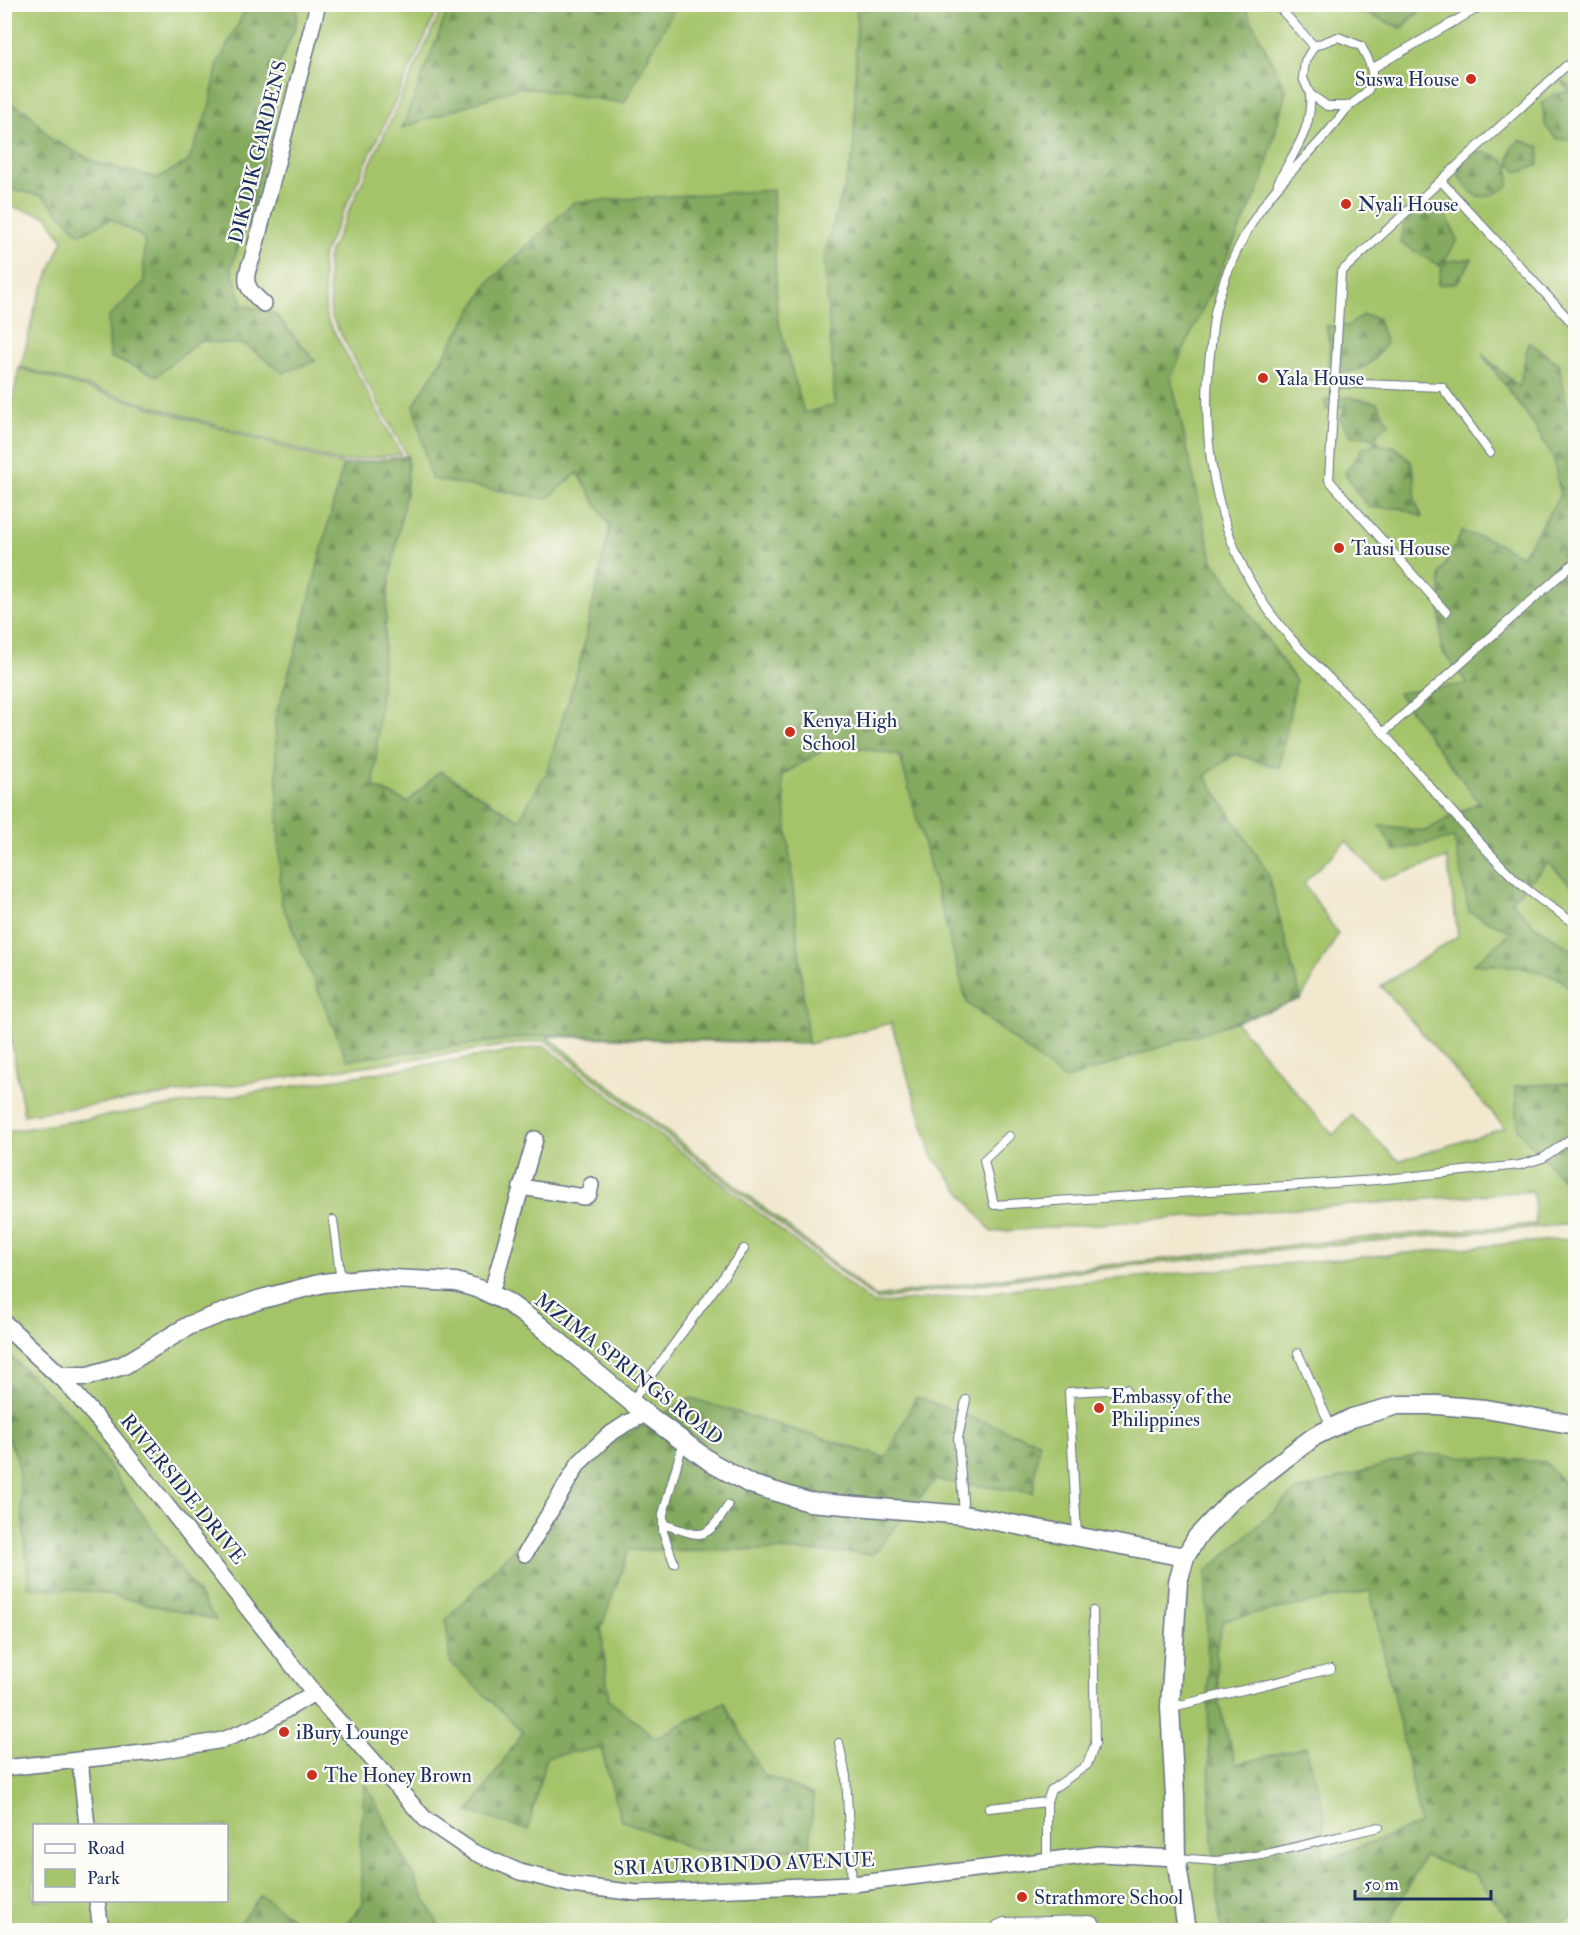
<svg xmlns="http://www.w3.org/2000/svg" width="1580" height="1935" font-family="'IM FELL Double Pica',serif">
<defs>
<pattern id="forest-firs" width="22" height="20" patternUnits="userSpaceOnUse" patternTransform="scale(1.5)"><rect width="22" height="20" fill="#84aa5f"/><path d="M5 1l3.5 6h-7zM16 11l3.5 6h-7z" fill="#6b8b52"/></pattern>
</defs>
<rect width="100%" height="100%" fill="#fdfcf7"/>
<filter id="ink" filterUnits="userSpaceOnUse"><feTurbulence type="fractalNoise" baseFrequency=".0167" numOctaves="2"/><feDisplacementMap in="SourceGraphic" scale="12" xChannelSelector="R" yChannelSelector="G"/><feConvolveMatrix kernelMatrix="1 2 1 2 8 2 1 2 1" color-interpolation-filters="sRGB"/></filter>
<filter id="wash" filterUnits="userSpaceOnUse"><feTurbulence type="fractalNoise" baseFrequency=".008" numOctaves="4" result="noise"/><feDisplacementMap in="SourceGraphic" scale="24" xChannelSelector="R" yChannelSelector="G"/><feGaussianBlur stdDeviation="1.35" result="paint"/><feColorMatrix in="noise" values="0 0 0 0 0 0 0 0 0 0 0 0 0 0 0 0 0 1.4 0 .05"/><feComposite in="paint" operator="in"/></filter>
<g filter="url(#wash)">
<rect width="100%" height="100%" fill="#f1e8ce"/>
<!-- green -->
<g fill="#a5c46b" stroke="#607a64" stroke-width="1.5" fill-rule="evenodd">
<path d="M4,5H440L322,257L326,317L401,454L341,462L21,367L36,304L63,240L47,216L5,205Z"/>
<path d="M444,5H1575V1224L1351,1243L1042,1275L876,1300L545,1040L24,1115L4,998V444L19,368L343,465L407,456L331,316L327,258ZM1346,841L1383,880L1447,858L1458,936L1381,986L1505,1128L1399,1161L1351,1115L1333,1135L1236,1022L1301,999L1338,934L1304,883ZM891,1023L933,1157L992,1232L1533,1191L1536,1224L1351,1239L1042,1272L876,1297L547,1036L808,1044Z"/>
<path d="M545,1046L708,1172L873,1304L989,1293L1026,1287L1575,1238V1930H5V1132ZM34,1826H226V1900H34Z"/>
</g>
<!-- forest -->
<g fill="url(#forest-firs)" stroke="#506c5e" stroke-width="1.5" fill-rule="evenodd">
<path d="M248,5H298L296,25L276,71L265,113L267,145L251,211L231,268L243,305L275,314L315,361L283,373L246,345L199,341L157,376L110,357L108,318L144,282V238L111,219L80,234L43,196L5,188V101L27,111L51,139L97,163L157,178L188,162L209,109L218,63Z"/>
<path d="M450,5V4L676,5L624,103L520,87L402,128Z"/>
<path d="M857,5H1244L1286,91L1262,182L1171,377L1212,559L1296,681L1279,768L1235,754L1205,776L1267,871L1301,999L1065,1080L967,1003L900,756L835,743L782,775L808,1044L545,1035L347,1060L281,902L275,718L300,636L343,465L408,456L407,487L388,590L374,787L408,802L440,771L519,820L546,773L580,662L610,527L578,473L547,499L431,479L414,405L489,282L574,202L773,190L777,317L804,413L835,405L824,256L854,153Z"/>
<path d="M1346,5L1426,4V5L1402,28Z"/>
<path d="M1562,81L1575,89V141L1557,139L1546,127L1542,104L1553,94L1569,92Z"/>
<path d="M1520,140L1540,147L1538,165L1524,171H1516L1512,166H1509V185C1485,203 1471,201 1458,173L1465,155C1486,151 1492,150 1509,165L1511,164L1509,160L1513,146Z"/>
<path d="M1443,207L1457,240L1445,261L1472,259L1457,283L1438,285L1442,267L1401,243L1404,225L1417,209Z"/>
<path d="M1363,315L1377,318L1386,343C1371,368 1355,376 1327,371L1330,346L1326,326H1348Z"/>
<path d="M1529,342L1559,364L1569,415L1575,418V535L1561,554L1576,562V899L1574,887L1548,863L1511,901L1534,925L1575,952V1014L1573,991L1557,977L1520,967L1473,964L1512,932L1469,912L1454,838L1394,851L1380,825L1425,831L1479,802L1432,741L1398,693L1468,684L1441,650L1440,574L1462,532L1488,539L1522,556L1560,496L1554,460L1533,423L1482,354L1519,387Z"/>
<path d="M1350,397L1377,403L1389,424L1375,435L1380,445L1394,446L1411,462L1415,480V500L1422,517L1400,508H1370L1357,493L1345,473L1363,448L1375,444L1370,436H1352L1340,419L1346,405L1326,410L1325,400Z"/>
<path d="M1575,1079V1178L1563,1180L1518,1130L1515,1086L1572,1083Z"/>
<path d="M4,1350L77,1421L216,1620L97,1592L29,1587L17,1457L5,1433Z"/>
<path d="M916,1397L1039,1442L1033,1493L935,1480L873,1554L779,1550H629L601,1628L609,1700L656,1738L724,1702L763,1774L813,1795L810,1849L697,1851L621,1820L601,1748L546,1757L528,1830L469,1812L523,1732L450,1662L446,1620L520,1542L600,1450L691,1398L886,1458Z"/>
<path d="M1420,1454L1545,1462L1575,1496V1917L1548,1930H1516L1476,1875L1424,1856L1386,1930H1221L1210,1808L1206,1572L1295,1492ZM1370,1591L1408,1761L1420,1824L1323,1861L1324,1810L1306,1747L1236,1764L1219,1705L1216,1649L1223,1620Z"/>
<path d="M365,1782L441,1930H342L363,1904L360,1843Z"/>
<path d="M261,1895L308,1930H234Z"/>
</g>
</g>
<g filter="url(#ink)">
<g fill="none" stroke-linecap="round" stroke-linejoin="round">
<defs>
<g id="service">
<path d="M1276,4L1314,46"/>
<path d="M1373,68L1485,4"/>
<path d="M1348,106H1327L1310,94L1303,78L1305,61L1314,46L1338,37L1361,46C1368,59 1376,71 1370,86C1364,99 1352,101 1344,112C1324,140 1298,163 1276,189C1249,221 1226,267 1216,308C1213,320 1212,334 1211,346C1199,435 1214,528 1264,604C1297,653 1346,691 1385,735C1428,784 1469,834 1515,879C1533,896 1556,910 1576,925"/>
<path d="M1441,181L1576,327"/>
<path d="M1278,183C1293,152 1313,130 1310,94"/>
<path d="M1335,383L1442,387L1490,453"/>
<path d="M1446,612L1329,480L1341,272L1566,66L1576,65"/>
<path d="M1383,733L1576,561"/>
<path d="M1009,1136L984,1160L994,1205L1377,1180L1520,1165L1543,1158L1576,1135"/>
<path d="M333,1220L341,1281"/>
<path d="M1298,1353L1331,1427"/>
<path d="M632,1401L744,1249"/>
<path d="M964,1514L958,1438L966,1400"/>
<path d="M663,1524C701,1536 704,1544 728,1506"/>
<path d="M1077,1535L1069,1392L1126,1389"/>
<path d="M674,1563L663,1532V1514L683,1443"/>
<path d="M1172,1707L1331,1669"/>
<path d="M839,1743L846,1776L852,1884"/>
<path d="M989,1808L1047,1802"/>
<path d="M1177,1858L1216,1861L1262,1855L1379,1827"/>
<path d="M1047,1859V1802L1051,1790L1087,1765L1095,1744L1093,1611"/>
<path d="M1048,1921L1049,1930"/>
<path d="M995,1930L997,1925L1004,1922L1090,1920L1095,1922L1100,1930"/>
</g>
<g id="minor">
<path d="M264,304C246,289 242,281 252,259L318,4"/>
<path d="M521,1187L584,1197L589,1194L591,1185"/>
<path d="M491,1294L535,1139"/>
<path d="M60,1376L113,1437L314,1693L364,1750L426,1820L473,1852L520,1872L571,1885L637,1893L852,1884L1100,1854L1176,1858"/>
<path d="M525,1554L579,1463L607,1436L627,1423L646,1414"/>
<path d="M80,1760L87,1826"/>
<path d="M4,1768L153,1752L223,1740L262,1724L314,1693"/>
<path d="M97,1900L101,1930"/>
</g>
<g id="tertiary">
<path d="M4,1324L60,1376H88L124,1365L190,1325L258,1300L323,1283L371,1278L456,1282L482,1290L507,1302L540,1326L641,1410L712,1463L750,1484L809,1502L964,1515L1185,1557"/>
<path d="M1187,1930L1176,1858L1175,1797L1170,1707L1178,1582L1185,1557L1197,1537L1231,1501L1287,1457L1315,1436L1352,1418L1398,1405H1437L1485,1409L1576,1425"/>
</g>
</defs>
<!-- service casing -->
<use href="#service" stroke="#667085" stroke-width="10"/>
<!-- minor casing -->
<use href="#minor" stroke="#667085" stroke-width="18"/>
<!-- tertiary casing -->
<use href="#tertiary" stroke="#667085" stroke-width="21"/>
<!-- service -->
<use href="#service" stroke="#fff" stroke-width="8"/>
<!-- minor -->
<use href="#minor" stroke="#fff" stroke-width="15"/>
<!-- tertiary -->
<use href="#tertiary" stroke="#fff" stroke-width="18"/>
</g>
</g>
<!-- markers -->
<g fill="#c8321e" stroke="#fdfcf7" stroke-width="2">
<circle cx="1471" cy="79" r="6"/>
<circle cx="1346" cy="204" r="6"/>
<circle cx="1263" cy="378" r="6"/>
<circle cx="1339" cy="548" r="6"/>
<circle cx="790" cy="732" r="6"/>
<circle cx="1099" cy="1408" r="6"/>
<circle cx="284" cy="1732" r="6"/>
<circle cx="312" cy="1775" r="6"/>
<circle cx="1022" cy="1897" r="6"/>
</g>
<g text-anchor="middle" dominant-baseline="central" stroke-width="4.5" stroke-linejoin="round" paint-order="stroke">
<!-- poi labels -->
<g font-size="20" fill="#1b2f5e" stroke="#fdfcf7" text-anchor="start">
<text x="1459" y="79" text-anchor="end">Suswa House</text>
<text x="1358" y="204">Nyali House</text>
<text x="1275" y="378">Yala House</text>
<text x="1351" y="548">Tausi House</text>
<text x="802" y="720">Kenya High<tspan x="802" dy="23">School</tspan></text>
<text x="1111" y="1396">Embassy of the<tspan x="1111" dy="23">Philippines</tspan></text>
<text x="296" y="1732">iBury Lounge</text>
<text x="324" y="1775">The Honey Brown</text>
<text x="1034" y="1897">Strathmore School</text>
</g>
<!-- street labels -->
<g font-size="20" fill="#1b2f5e" stroke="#fdfcf7">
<text transform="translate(258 152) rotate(-76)">DIK DIK GARDENS</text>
<text transform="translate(629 1369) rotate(38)">MZIMA SPRINGS ROAD</text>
<text transform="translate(183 1489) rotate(51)">RIVERSIDE DRIVE</text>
<text transform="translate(744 1864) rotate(-2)">SRI AUROBINDO AVENUE</text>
</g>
</g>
<!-- margin -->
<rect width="1580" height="1935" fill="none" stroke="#fdfcf7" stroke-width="24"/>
<!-- legend -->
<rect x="33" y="1824" width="195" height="78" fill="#fdfcf7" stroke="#a3aaba" stroke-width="1.5"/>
<rect x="45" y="1844" width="30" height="9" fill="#ffffff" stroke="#a3aaba" stroke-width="1.5"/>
<text x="87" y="1854" font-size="18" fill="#1b2f5e">Road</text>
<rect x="45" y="1869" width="30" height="18" fill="#a5c46b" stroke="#a3aaba" stroke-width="1.5"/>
<text x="87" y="1884" font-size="18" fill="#1b2f5e">Park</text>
<!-- scale -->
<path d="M1355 1890v9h136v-9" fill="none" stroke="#1b2f5e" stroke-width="3"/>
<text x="1364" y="1890" font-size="18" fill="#1b2f5e" stroke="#fdfcf7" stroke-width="4.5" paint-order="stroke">50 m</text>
</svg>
